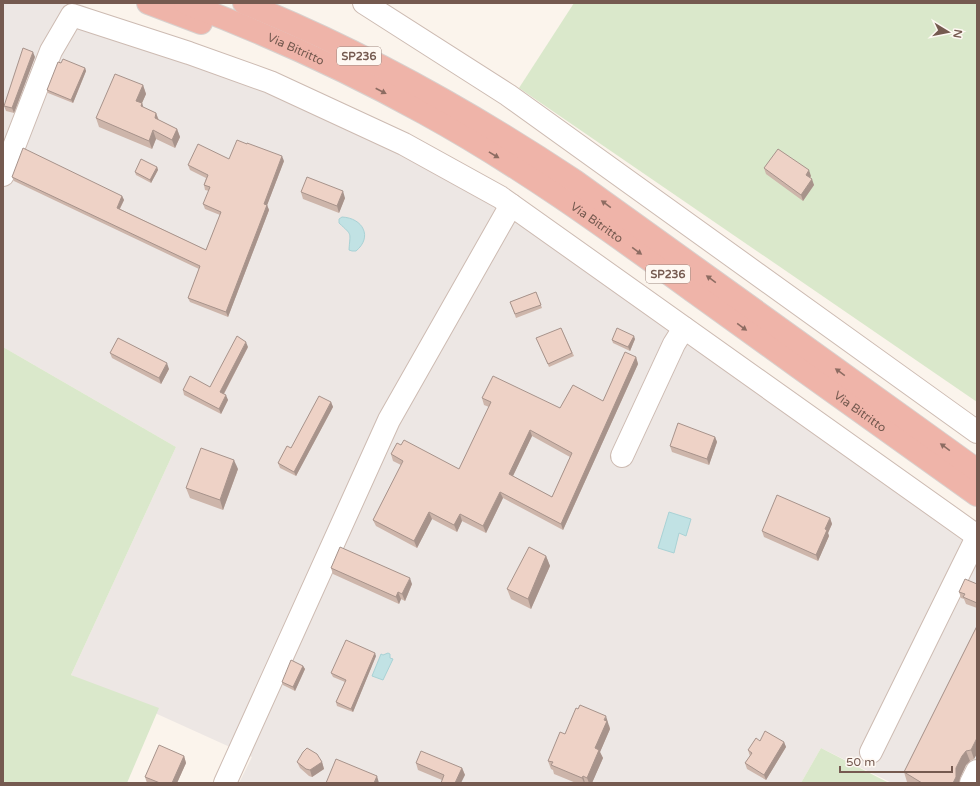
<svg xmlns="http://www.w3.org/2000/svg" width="980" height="786" font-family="'Varela Round',sans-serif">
<rect width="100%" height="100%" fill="#fbf4ec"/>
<!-- industrial -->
<path fill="#ede7e4" d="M3,3H77L270,82L511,205L977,536V771L971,783H892L821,748L801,783H239L252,757L71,675L176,447L3,347Z"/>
<!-- green -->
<g fill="#dae8cb">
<path d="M574,3H977V402L519,88Z"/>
<path d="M3,347L176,447L71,675L159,708L127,783H3Z"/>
<path d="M821,748L889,783H801Z"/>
</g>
<!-- water -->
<g fill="#c1e2e4" stroke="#a9d2d5">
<path d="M342,217C363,218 373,237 356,251H352L349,250C350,232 353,236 339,223V219Z"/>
<path d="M669,512L691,519L686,536L679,533L674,553L658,548Z"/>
<path d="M388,653L390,654V658L393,659L383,680L372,676L381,654L383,655Z"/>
</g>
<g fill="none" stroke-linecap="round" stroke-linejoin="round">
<defs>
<g id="minor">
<path d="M364,3L508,95L977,432"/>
<path d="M3,175L51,51L72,15L189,53L270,82L404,144L500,197L977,536"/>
<path d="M622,456L674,344L684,328"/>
<path d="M871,752L977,537"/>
<path d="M225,783L389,420L511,205"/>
<path d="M971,783L977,771"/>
</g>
<g id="highway">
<path d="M148,3L201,23"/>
<path id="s1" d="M185,3C267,34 348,71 424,113C519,165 607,229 694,292C788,360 883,428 977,495"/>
<path d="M244,3C358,49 473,113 575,181L977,470"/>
</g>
</defs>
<!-- minor casing -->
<use href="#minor" stroke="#cdbbb2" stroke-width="24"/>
<!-- highway casing -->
<use href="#highway" stroke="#d8d1ce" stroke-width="24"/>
<!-- minor -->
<use href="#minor" stroke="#fff" stroke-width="22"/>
<!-- highway -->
<use href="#highway" stroke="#efb4a9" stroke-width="22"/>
</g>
<!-- wall -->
<g fill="#cdb5aa" fill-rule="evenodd">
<path d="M35,57L14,113L6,111L4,106Z"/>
<path d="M61,63L85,68L86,71L73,103L48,93L47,90Z"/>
<path d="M143,85L146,94L142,103L143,107L156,113L159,120L177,129L180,137L175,148L156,139L152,149L99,127L96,118Z"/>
<path d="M229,159L284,161L267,205L269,210L228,317L190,302L188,298L199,269L14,181L12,177L122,196L124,200L120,209L206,250L220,215L205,209L203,204L209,191L205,190L204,185L206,178L190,170L188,165Z"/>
<path d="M157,167L158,170L151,183L136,175L135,172Z"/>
<path d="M764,168L811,176L810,178L814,185L803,201L766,174Z"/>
<path d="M301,192L345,198L339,213L303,199Z"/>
<path d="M536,292L542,308L516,318L510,302Z"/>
<path d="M561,328L574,356L549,367L538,342Z"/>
<path d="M635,339L630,351L613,343L612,340Z"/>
<path d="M248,347L224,394L228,400L221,414L184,395L183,390L210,387Z"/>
<path d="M110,353L169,369L161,384L112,358Z"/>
<path d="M636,357L638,364L563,530L503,498L486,533L462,521L457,532L432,519L417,548L376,526L373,520L401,465L393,461L391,454L401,445L459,469L489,407L484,405L482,398L560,408L603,401ZM532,436L570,457L552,497L513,476Z"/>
<path d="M331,402L333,407L296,476L280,468L278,463L291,448Z"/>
<path d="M715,437L717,442L709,465L672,452L670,446Z"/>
<path d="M238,469L223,510L190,498L186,488Z"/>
<path d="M830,518L832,524L828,533L829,536L818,561L764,537L762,531Z"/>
<path d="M546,556L550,566L531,609L511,599L507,589Z"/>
<path d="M331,568L412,584L405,601L401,599L399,604L333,574Z"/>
<path d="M977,584V608L966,604L964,599L961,598L959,592Z"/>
<path d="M977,626L974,759L970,761L966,765L960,778L959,783H909L907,782L904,772Z"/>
<path d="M376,656L353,712L337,706L336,702L345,682L333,677L331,673Z"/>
<path d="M303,666L305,669L295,691L283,685L282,682Z"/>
<path d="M609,725L610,729L600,752L603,758L592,783H576L554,774L553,770L551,769L548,761L565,734Z"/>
<path d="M784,742L786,747L766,780L747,769L745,763L750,756L748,750Z"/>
<path d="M184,756L186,763L177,783H147L145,777Z"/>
<path d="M297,762H322L324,769L312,777L309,776L300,768Z"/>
<path d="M416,763L462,768L465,775L442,780L418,770Z"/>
</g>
<!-- shaded-wall -->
<g fill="#a7938b">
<path d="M33,52L35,57L14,113L12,108Z"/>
<path d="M85,68L86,71L73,103L71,100Z"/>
<path d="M143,85L146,94L142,103L145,112L136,101Z"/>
<path d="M156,113L159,122L155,118Z"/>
<path d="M177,129L180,137L175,148L172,140Z"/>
<path d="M153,130L156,139L152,149L149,141Z"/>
<path d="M282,156L284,161L266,208L264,204Z"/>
<path d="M157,167L158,170L151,183L150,180Z"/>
<path d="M809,170L811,176L808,181L806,175Z"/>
<path d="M812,179L814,185L803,201L801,195Z"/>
<path d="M343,191L345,198L339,213L337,206Z"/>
<path d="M122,196L124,200L118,212L117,208Z"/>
<path d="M267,205L269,210L228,317L226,312Z"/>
<path d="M634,336L635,339L630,351L628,347Z"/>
<path d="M246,342L248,347L222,397L220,392Z"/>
<path d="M636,357L638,364L563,530L561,524Z"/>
<path d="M167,363L169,369L161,384L159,378Z"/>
<path d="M226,395L228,400L221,414L219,409Z"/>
<path d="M331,402L333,407L296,476L294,472Z"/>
<path d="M530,430L532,436L511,480L509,474Z"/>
<path d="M715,437L717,442L709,465L707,459Z"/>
<path d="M234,460L238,469L223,510L220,500Z"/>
<path d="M500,492L503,498L486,533L483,526Z"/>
<path d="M429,512L432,519L417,548L414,541Z"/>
<path d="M460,514L462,521L457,532L454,525Z"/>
<path d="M830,518L832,524L828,533L829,536L818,561L816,555L825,529Z"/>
<path d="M546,556L550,566L531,609L528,599Z"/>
<path d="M410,578L412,584L405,601L402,594Z"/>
<path d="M398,592L401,599L399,604L396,597Z"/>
<path d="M375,653L376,656L353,712L351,709Z"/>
<path d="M303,666L305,669L295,691L293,687Z"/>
<path d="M606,716L610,729L600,752L603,758L592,783H589L587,778L595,748Z"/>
<path d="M977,738V754L974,759L971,750Z"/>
<path d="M784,742L786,747L766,780L764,775Z"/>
<path d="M966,751L970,761L966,765L960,778L959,783H953L956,768L962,756Z"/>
<path d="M184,756L186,763L177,783H172Z"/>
<path d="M322,762L324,769L312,777L310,770Z"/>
<path d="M462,768L465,775L461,783H455Z"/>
<path d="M377,776L379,783H374Z"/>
<path d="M583,776L585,783H584L582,778Z"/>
</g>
<!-- building -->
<g fill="#eed2c6" stroke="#a7938b" fill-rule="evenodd">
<path d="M23,48L33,52L12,108L4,106Z"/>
<path d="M63,59L85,68L71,100L47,90L58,62L61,63Z"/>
<path d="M115,74L143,85L136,101L142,103L141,106L156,113L155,118L177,129L172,140L153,130L149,141L96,118Z"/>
<path d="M237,140L247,144V143L282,156L264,204L267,205L226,312L188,298L200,266L12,177L23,148L122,196L117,208L206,250L221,212L203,204L210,187L204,185L208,175L188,165L198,144L229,159Z"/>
<path d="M778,149L809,170L806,175L812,179L801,195L764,168Z"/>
<path d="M141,159L157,167L150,180L135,172Z"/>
<path d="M307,177L343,191L337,206L301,192Z"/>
<path d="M536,292L541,305L515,314L510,302Z"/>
<path d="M561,328L572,353L548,364L536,338Z"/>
<path d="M617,328L634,336L628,347L612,340Z"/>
<path d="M237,336L246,342L220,392L226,395L219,409L183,390L190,376L210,387Z"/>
<path d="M118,338L167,363L159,378L110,353Z"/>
<path d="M625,352L636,357L561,524L500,492L483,526L460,514L454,525L429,512L414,541L373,520L403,461L391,454L397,443L401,445L404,440L459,469L491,402L482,398L493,376L560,408L573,385L603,401ZM530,430L572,453L552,497L509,474Z"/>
<path d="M319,396L331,402L294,472L278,463L287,446L291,448Z"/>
<path d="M678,423L715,437L707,459L670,446Z"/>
<path d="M201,448L234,460L220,500L186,488Z"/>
<path d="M777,495L830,518L825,529L827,530L816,555L762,531Z"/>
<path d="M340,547L410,578L402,594L398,592L396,597L331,568Z"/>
<path d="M529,547L546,556L528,599L507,589Z"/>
<path d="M965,579L977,584V603L963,597L965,594L959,592Z"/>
<path d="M977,626V738L971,750L966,751L962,756L956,768V777L953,783H922L904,772Z"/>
<path d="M346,640L375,653L351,709L336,702L346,680L331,673Z"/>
<path d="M291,660L303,666L293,687L282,682Z"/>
<path d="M580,705L606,716L604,720L607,721L595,748L599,750L587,778L583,776L582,778L551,765L553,762L548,761L560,732L565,734L576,708L578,709Z"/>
<path d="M765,731L784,742L764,775L745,763L752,753L748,750L756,738L760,741Z"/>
<path d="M159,745L184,756L172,783H160L145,777Z"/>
<path d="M307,748L317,754L322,762L310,770L306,769L297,762L303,752Z"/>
<path d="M421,751L462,768L455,783H441L444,775L416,763Z"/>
<path d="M336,759L377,776L374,783H326Z"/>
</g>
<!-- one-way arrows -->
<defs><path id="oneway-solid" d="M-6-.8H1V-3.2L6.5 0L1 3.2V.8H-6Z"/></defs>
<g fill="#8d6c62">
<use href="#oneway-solid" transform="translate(381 91) rotate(27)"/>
<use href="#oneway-solid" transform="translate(494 155) rotate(31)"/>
<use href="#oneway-solid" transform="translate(606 204) rotate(-144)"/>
<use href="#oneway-solid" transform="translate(637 251) rotate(36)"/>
<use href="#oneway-solid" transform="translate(711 279) rotate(-144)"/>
<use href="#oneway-solid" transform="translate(742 327) rotate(36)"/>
<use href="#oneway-solid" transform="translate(840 372) rotate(-144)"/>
<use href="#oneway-solid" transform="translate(945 447) rotate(-144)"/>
</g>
<g text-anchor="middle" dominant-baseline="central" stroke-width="4" stroke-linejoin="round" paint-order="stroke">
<!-- shield labels -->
<g fill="#fef8f2" stroke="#9e8981" stroke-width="1">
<rect x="337" y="47" width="44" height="18" rx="3"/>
<rect x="646" y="265" width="44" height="18" rx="3"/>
</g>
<g font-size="11" font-weight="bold" fill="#755a50">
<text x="359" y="56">SP236</text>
<text x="668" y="274">SP236</text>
</g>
<!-- street labels -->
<g font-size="12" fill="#755a50" stroke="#fef8f2">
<text stroke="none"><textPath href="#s1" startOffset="120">Via Bitritto</textPath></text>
<text stroke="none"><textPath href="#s1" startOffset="468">Via Bitritto</textPath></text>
<text stroke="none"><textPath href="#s1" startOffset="792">Via Bitritto</textPath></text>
</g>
</g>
<!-- border -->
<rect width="980" height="786" fill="none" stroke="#755a50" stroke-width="8"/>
<!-- north arrow -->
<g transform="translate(948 32) rotate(100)" stroke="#fef8f2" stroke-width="3" paint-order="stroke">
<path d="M0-3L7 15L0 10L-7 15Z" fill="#755a50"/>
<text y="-6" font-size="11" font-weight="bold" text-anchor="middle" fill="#755a50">N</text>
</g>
<!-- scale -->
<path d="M840 766v6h112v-6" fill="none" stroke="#755a50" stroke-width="2"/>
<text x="846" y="766" font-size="12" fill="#755a50" stroke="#fef8f2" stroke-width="3" paint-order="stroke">50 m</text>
</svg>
